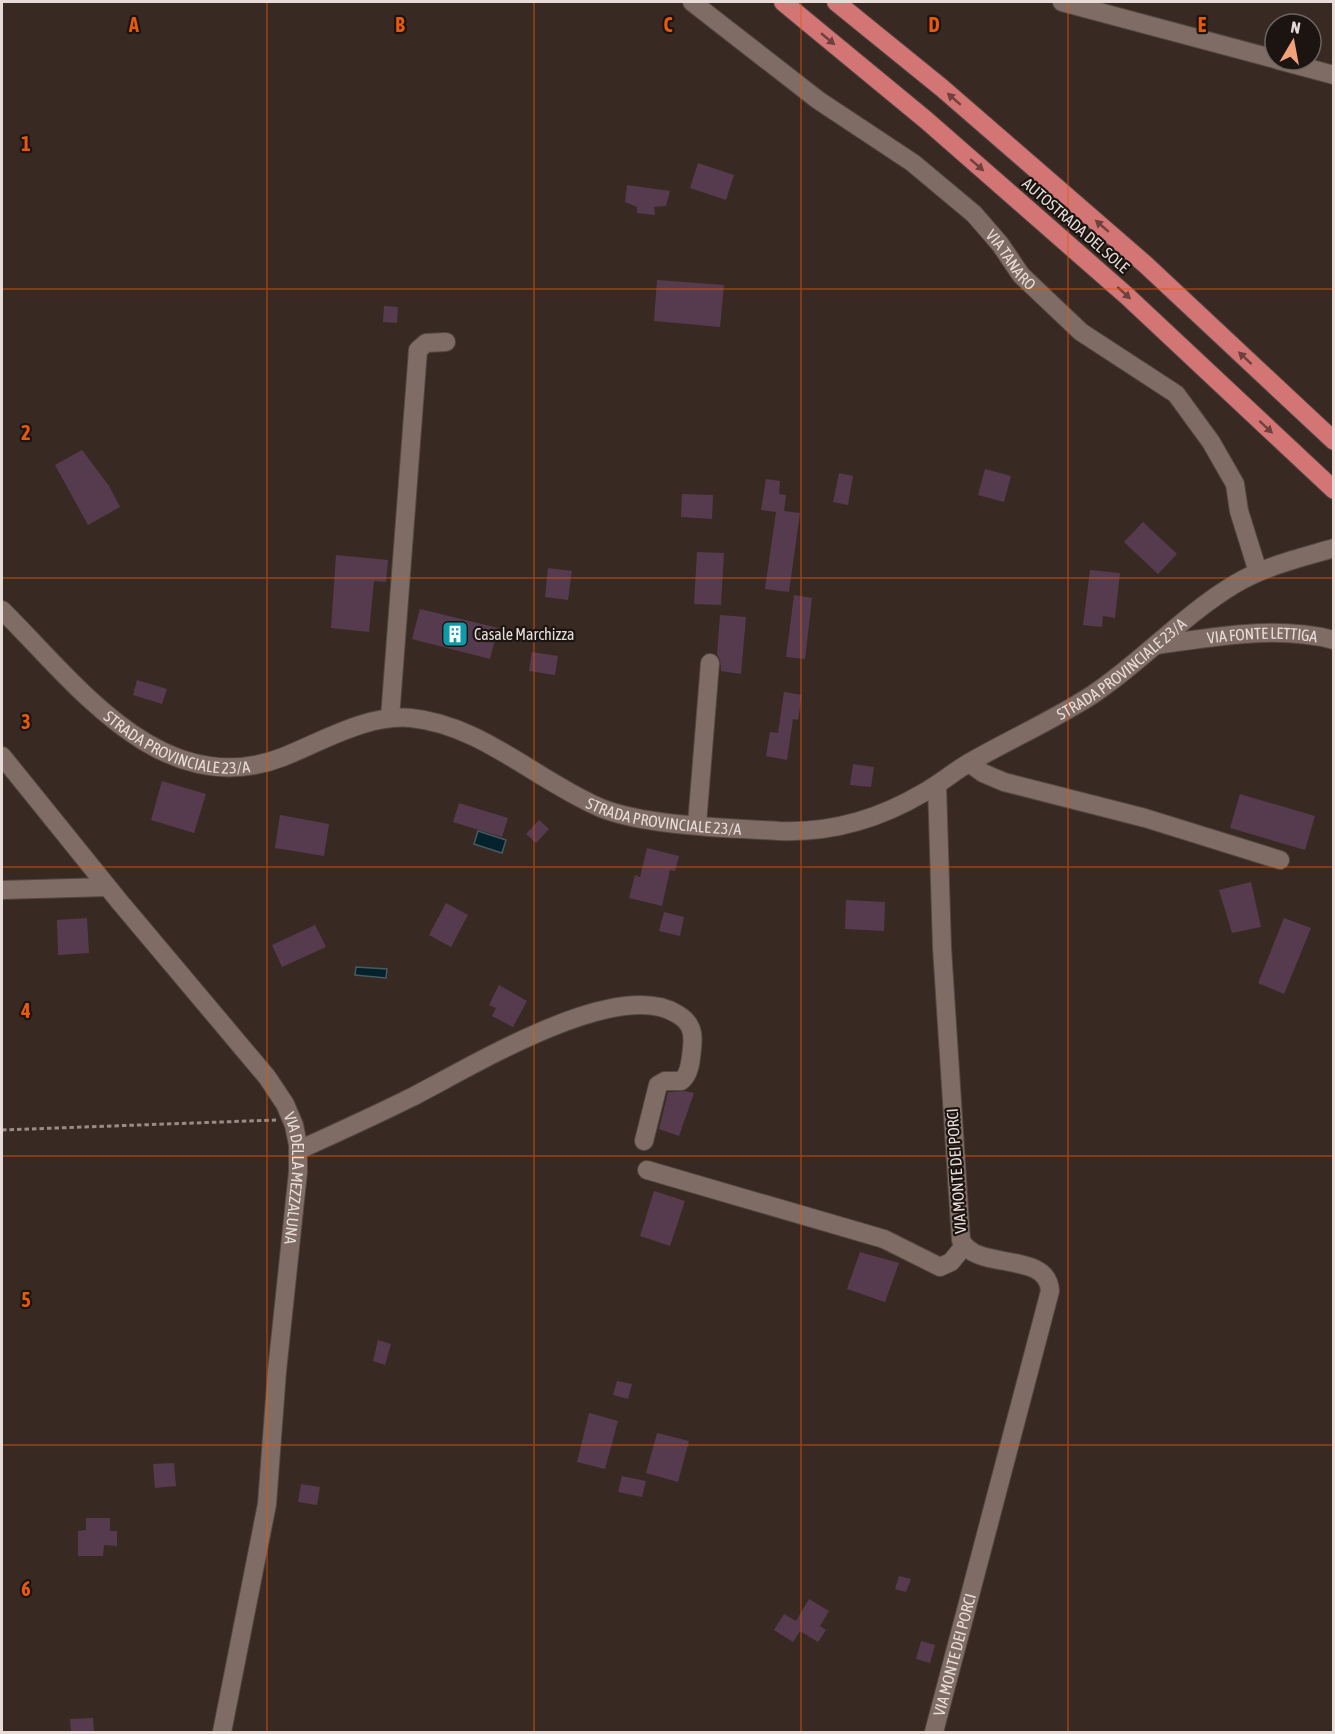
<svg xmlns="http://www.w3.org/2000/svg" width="1335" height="1734" font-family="'Asap Condensed',sans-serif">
<rect width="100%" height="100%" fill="#392923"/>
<!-- water -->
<g fill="#04222b" stroke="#485a5f" stroke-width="1.5">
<path d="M478,831L506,840L502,853L474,844Z"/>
<path d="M356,967L387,969L386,978L355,975Z"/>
</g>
<!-- building -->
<g fill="#563b4f">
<path d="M698,163L734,175L726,200L690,188Z"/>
<path d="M627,185L670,191L666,206L654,207L655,215L637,213V207L625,202Z"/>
<path d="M657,280L724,285L720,327L654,321Z"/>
<path d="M384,306L398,307L397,323L383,322Z"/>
<path d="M82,450L109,486L120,507L88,525L55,465Z"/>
<path d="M985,469L1011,476L1004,502L978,495Z"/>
<path d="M839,473L853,476L848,505L833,502Z"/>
<path d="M766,479L780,481L779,494L786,495L784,511L800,513L789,592L765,589L776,512L761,510Z"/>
<path d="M682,494L713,495L712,519L681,517Z"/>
<path d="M1143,522L1177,554L1158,574L1124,542Z"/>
<path d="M697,552L724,553L721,605L694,604Z"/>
<path d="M336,555L388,560L386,582L374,581L369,632L331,628Z"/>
<path d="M548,568L572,571L568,600L545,597Z"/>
<path d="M1090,570L1120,573L1115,618L1103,616L1102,627L1083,625Z"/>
<path d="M794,595L812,598L805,659L786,657Z"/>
<path d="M420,609L498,628L490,659L412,639Z"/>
<path d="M720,615L746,617L741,674L721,671L720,659L717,654Z"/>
<path d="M532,652L558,656L555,675L529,671Z"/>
<path d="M137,680L167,689L162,704L133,695Z"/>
<path d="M784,692L802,695L798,720L793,719L787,760L766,756L770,732L778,733Z"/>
<path d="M853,764L874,767L871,787L850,785Z"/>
<path d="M162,781L206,794L194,833L151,820Z"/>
<path d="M1240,794L1315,816L1305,850L1230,828Z"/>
<path d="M459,803L508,818L502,837L453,822Z"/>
<path d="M280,815L329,824L324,856L275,848Z"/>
<path d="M539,820L549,829L536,843L526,834Z"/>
<path d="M647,848L679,856L675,871L670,870L662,906L629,898L635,875L640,877Z"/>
<path d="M1251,882L1261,927L1232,933L1219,890Z"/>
<path d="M846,900L885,902L884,931L845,929Z"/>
<path d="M446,903L468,915L451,947L429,935Z"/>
<path d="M664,912L684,917L680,936L659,931Z"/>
<path d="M87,918L89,953L58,955L57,920Z"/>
<path d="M1284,918L1311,928L1284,994L1258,983Z"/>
<path d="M315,925L326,947L282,967L272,945Z"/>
<path d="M499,985L527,1001L513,1027L492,1016L496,1008L489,1005Z"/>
<path d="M685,1091L694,1093L679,1136L659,1129L668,1092Z"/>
<path d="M654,1191L685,1201L670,1246L640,1236Z"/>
<path d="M860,1252L899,1263L885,1302L847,1289Z"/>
<path d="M378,1340L391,1344L385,1365L373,1361Z"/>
<path d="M617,1381L632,1384L628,1399L613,1395Z"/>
<path d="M589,1413L618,1421L605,1469L577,1462Z"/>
<path d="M657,1433L689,1441L678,1482L646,1473Z"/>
<path d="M174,1463L176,1486L155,1488L153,1464Z"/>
<path d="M622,1476L646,1481L642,1497L618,1492Z"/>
<path d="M301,1484L320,1487L317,1505L298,1502Z"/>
<path d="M86,1518H110V1531H117V1546L104,1545L103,1556H78V1531L86,1530Z"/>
<path d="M899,1576L911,1579L906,1592L895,1589Z"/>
<path d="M809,1599L829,1611L820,1626L826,1630L818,1642L800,1631L793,1642L774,1630L784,1614L796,1621Z"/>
<path d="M921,1641L935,1645L930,1663L916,1659Z"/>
<path d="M93,1718L94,1732H71L70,1719Z"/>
</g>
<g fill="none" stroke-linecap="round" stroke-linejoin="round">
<defs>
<g id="minor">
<path id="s1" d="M692,2L818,100L913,163L974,214L1000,244L1021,275L1081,332L1176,394L1211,442L1235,484L1239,511L1258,572"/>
<path d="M1062,2L1275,59"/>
<path d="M1278,60L1334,75"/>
<path id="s2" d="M2,610C76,683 162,804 283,757C323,741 367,714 411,718C482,725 537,781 601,808C645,826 730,828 779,831C831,833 879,819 923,793C938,785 952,773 967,764C1008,740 1052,721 1092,695C1142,662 1183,615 1235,584C1265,566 1300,558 1334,548"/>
<path id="s3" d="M1157,645C1215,637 1275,625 1334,640"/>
<path d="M390,718L418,350L426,343L446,342"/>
<path id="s4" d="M2,756L119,901L267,1077L285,1104L294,1125L298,1145V1172L277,1371L267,1504L222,1732"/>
<path d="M969,763L983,773L1004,782L1145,818L1280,860"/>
<path d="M697,824L710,663"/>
<path d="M2,890L107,887"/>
<path d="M299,1150C336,1133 374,1116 410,1098C468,1069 616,976 677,1014C691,1022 694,1032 692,1048C691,1059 690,1075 681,1081H665L658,1085L644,1141"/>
<path d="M647,1170L884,1239L940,1267L951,1262L964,1246"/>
<path id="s5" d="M934,1732L1050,1291C1048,1250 976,1272 961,1240L942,948L937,785"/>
</g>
<g id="highway">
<path d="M783,2L926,120L1127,296L1334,490"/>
<path d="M836,2L942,88L1146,265L1334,441"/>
</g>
</defs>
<!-- minor casing -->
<use href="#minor" stroke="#544741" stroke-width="20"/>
<!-- highway casing -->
<use href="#highway" stroke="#544741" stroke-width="20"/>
<!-- path -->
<path stroke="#998b86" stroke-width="3" stroke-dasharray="4.5 3" stroke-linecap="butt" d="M2,1130L276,1120"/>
<!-- minor -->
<use href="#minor" stroke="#7f6d65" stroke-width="18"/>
<!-- highway -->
<use href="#highway" stroke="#d37574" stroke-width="18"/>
</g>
<!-- one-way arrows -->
<defs><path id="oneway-solid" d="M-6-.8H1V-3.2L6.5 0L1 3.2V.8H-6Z" transform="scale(1.5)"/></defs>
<g fill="#6e403e">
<use href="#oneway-solid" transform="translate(828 39) rotate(40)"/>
<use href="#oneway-solid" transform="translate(954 99) rotate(-139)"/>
<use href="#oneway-solid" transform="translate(977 165) rotate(41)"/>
<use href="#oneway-solid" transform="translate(1102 226) rotate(-139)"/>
<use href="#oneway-solid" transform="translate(1124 293) rotate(42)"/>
<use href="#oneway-solid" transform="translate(1245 358) rotate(-137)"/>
<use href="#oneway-solid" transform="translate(1266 427) rotate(43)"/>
</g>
<!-- grid -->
<path fill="none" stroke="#e8590c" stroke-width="1.5" stroke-opacity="0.55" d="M267,2V1732M534,2V1732M801,2V1732M1068,2V1732M2,289H1334M2,578H1334M2,867H1334M2,1156H1334M2,1445H1334"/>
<!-- icons -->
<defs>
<symbol id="building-square" viewBox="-11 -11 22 22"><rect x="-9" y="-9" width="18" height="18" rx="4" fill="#0f9aa8" stroke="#1b1411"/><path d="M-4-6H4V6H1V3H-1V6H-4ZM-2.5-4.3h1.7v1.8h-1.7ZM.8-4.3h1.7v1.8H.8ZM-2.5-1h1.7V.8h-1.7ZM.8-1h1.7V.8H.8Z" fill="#fff"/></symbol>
</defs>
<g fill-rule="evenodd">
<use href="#building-square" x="440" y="619" width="30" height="30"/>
</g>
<g text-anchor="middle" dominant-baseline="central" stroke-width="4.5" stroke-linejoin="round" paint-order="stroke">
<!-- street labels -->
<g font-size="16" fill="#e7dcd8" stroke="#1b1411">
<text transform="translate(1076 225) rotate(41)">AUTOSTRADA DEL SOLE</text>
<text stroke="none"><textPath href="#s1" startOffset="412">VIA TANARO</textPath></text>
<text stroke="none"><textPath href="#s3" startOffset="106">VIA FONTE LETTIGA</textPath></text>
<text stroke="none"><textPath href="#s2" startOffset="1252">STRADA PROVINCIALE 23/A</textPath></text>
<text stroke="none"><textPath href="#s2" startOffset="226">STRADA PROVINCIALE 23/A</textPath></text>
<text stroke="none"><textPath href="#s2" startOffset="750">STRADA PROVINCIALE 23/A</textPath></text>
<text transform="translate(956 1171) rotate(-94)">VIA MONTE DEI PORCI</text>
<text stroke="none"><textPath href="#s4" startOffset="525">VIA DELLA MEZZALUNA</textPath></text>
<text stroke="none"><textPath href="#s5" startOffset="80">VIA MONTE DEI PORCI</textPath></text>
</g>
<!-- poi labels -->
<g font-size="16" fill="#e7dcd8" stroke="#1b1411" text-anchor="start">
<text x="474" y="634">Casale Marchizza</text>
</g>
</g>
<g font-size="20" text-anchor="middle" font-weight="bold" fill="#e8590c" stroke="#1b1411" stroke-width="4.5" stroke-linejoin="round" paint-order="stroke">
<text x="134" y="32">A</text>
<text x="400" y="32">B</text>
<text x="668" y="32">C</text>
<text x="934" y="32">D</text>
<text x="1202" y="32">E</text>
<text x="26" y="151">1</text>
<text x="26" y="440">2</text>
<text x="26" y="729">3</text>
<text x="26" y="1018">4</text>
<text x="26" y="1307">5</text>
<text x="26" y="1596">6</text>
</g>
<!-- border -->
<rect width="1335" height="1734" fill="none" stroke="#e7dcd8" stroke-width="6"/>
<!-- north arrow -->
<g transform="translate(1293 42) rotate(10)"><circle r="28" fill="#1b1411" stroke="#6d6461" stroke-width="1.5"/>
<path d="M0-4.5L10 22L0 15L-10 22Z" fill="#f0a27a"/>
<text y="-9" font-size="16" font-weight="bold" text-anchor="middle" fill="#e7dcd8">N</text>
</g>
</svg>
